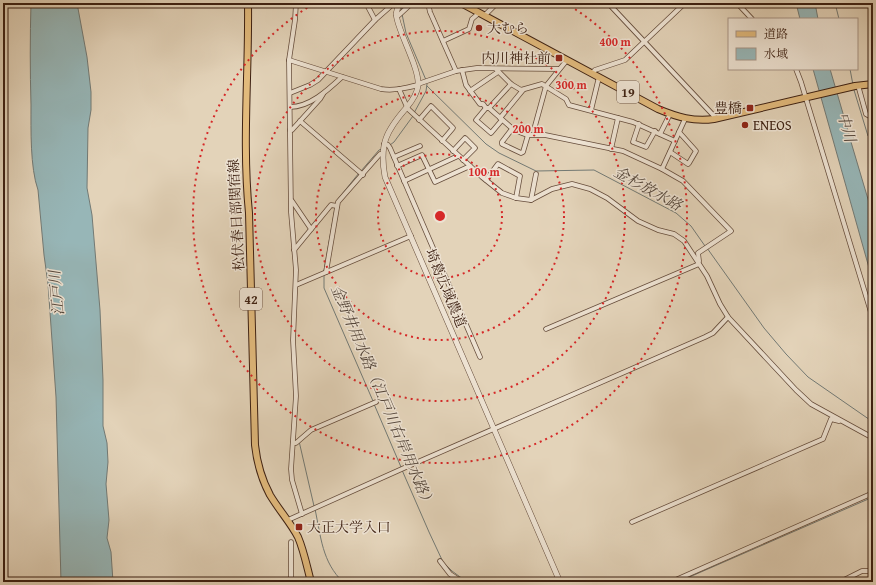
<svg xmlns="http://www.w3.org/2000/svg" width="876" height="585" font-family="'Gentium Book Plus','Noto Serif JP',serif">
<rect width="100%" height="100%" fill="#e3d3b9"/>
<filter id="stains"><feTurbulence type="fractalNoise" baseFrequency=".005" numOctaves="4"/><feColorMatrix values="0 0 0 0 .2 0 0 0 0 .09 0 0 0 0 .02 0 0 0 .5 -.17"/></filter>
<radialGradient id="worn" r=".72"><stop offset=".6" stop-color="#630" stop-opacity="0"/><stop offset="1" stop-color="#630" stop-opacity=".3"/></radialGradient>
<!-- water -->
<g fill="#97b6b7" stroke="#737a75">
<path d="M31,3H77L87,57L91,92V110L88,128L87,188L92,215L100,310L103,380V426L107,443L108,462L106,484L109,520L107,538L111,552L113,582H61L56,397L48,284L44,255L38,190C30,167 31,130 31,105C30,71 30,37 31,3Z"/>
<path d="M796,3H815L818,19H800Z"/>
<path d="M813,69H830L849,134L854,138L851,142L873,216V282Z"/>
</g>
<g fill="none" stroke-linecap="round" stroke-linejoin="round">
<!-- stream -->
<g stroke="#737a75" stroke-width="1">
<path d="M835,3L839,19"/>
<path d="M401,11V9L407,3"/>
<path d="M402,14L406,33L426,80"/>
<path d="M850,69L853,85"/>
<path d="M427,86L486,144L499,153L536,171L594,170L676,213L691,226L705,246"/>
<path d="M854,90L868,136L873,141"/>
<path d="M414,113L426,91L427,84"/>
<path d="M390,145L394,142L413,116"/>
<path d="M361,171L379,150L382,149"/>
<path d="M338,199L359,173"/>
<path d="M707,248L764,328L786,354L808,377L873,422"/>
<path d="M324,271L335,208"/>
<path d="M324,275V288L373,401"/>
<path d="M374,404L401,467"/>
<path d="M299,438L306,432"/>
<path d="M299,441L314,506"/>
<path d="M402,470L429,532L443,562L452,571L467,582"/>
<path d="M315,509C321,537 322,562 343,582"/>
<path d="M678,582L873,497"/>
<path d="M867,582L871,573"/>
</g>
<defs>
<g id="minor">
<path d="M296,3L295,20L289,60L291,212L296,270L293,340L296,396L291,469L292,480L302,514"/>
<path d="M366,3L375,20"/>
<path d="M428,3L430,12L456,71"/>
<path d="M608,3L714,116V119"/>
<path d="M737,3L752,19"/>
<path d="M396,14L399,15L412,3"/>
<path d="M484,16L497,3"/>
<path d="M443,41L469,29L472,19L479,13"/>
<path d="M289,60L381,89C394,91 406,88 418,85"/>
<path d="M496,69L511,84L521,90L542,84L566,99L569,105L633,122L675,141"/>
<path d="M796,69L801,82L873,319"/>
<path d="M462,70L466,85L480,104H483L486,108H489L514,130L527,135H545L623,151L662,169L683,181L731,231L698,253L699,261"/>
<path d="M592,73L595,70L625,60L685,3"/>
<path d="M418,84L456,71L477,68L559,69"/>
<path d="M858,85L866,114L873,118"/>
<path d="M399,89L407,107"/>
<path d="M470,91L498,72"/>
<path d="M290,93L310,85L318,80L375,20L392,5L398,6"/>
<path d="M290,107C310,107 328,90 342,77"/>
<path d="M407,108L482,177L502,193L516,198L531,200L552,189L572,184L590,189L607,198L638,221L658,230L674,234L684,241L707,276L720,304L728,317L796,390L811,404L873,438"/>
<path d="M486,108L476,120L491,133L502,120"/>
<path d="M489,108L511,84"/>
<path d="M591,110L599,77"/>
<path d="M500,118L523,90"/>
<path d="M419,120L431,106L453,128L442,141"/>
<path d="M300,121L363,175"/>
<path d="M639,124L633,142L646,147L655,131"/>
<path d="M535,126L546,86L567,60"/>
<path d="M512,129L502,142V144L521,153L523,152L528,135"/>
<path d="M290,130H292L320,99L323,94"/>
<path d="M660,134L670,114"/>
<path d="M384,144L388,145L390,148L480,357"/>
<path d="M611,149L618,118"/>
<path d="M453,151L465,138L475,148L463,160"/>
<path d="M670,152L688,164L689,163L696,151L679,132"/>
<path d="M394,157L420,146"/>
<path d="M397,166L422,155L435,182L470,166"/>
<path d="M662,169L685,119"/>
<path d="M486,180L498,164L520,176L516,198"/>
<path d="M404,181L458,156"/>
<path d="M531,200L536,174"/>
<path d="M292,201L311,229"/>
<path d="M294,250L331,205L337,206"/>
<path d="M326,272L338,202L380,154H383"/>
<path d="M296,285L411,236"/>
<path d="M546,329L699,264"/>
<path d="M293,443H296L311,430L376,402"/>
<path d="M288,520L404,468L705,337L713,333L728,317"/>
<path d="M632,522L823,439L831,419L839,421"/>
<path d="M291,542V582"/>
<path d="M440,561L450,574L462,582"/>
<path d="M671,582L873,493"/>
<path d="M840,582L862,571H873"/>
<path d="M870,582L873,575"/>
</g>
<path id="tertiary" d="M399,3L396,14L397,19C401,37 420,70 418,86C417,94 412,101 407,107C386,131 379,144 385,177L560,582"/>
<g id="primary">
<path d="M248,3C249,73 242,143 249,213L255,445C257,463 262,480 270,495C279,510 290,522 298,537C304,551 307,567 311,582"/>
<path d="M461,3L658,109C677,117 694,122 714,119L855,86L873,84"/>
</g>
</defs>
<!-- minor casing -->
<use href="#minor" stroke="#664d3c" stroke-width="5.5"/>
<!-- tertiary casing -->
<use href="#tertiary" stroke="#664d3c" stroke-width="6"/>
<!-- primary casing -->
<use href="#primary" stroke="#3d2012" stroke-width="8"/>
<!-- minor -->
<use href="#minor" stroke="#ede2d2" stroke-width="4"/>
<!-- tertiary -->
<use href="#tertiary" stroke="#ede2d2" stroke-width="5"/>
<!-- primary -->
<use href="#primary" stroke="#e2ba7c" stroke-width="6"/>
</g>
<!-- distance rings -->
<g fill="none" stroke="#d62828" stroke-width="2" stroke-dasharray="2 4">
<circle cx="440" cy="216" r="62"/>
<circle cx="440" cy="216" r="124"/>
<circle cx="440" cy="216" r="185"/>
<path d="M565 3A247 247 0 1 1 315 3"/>
</g>
<!-- markers -->
<g fill="#8f2418" stroke="#ede2d2" stroke-width="1.5">
<circle cx="479" cy="28" r="4"/>
<rect x="555" y="54" width="8" height="8" rx="2"/>
<rect x="746" y="104" width="8" height="8" rx="2"/>
<circle cx="745" cy="125" r="4"/>
<rect x="295" y="523" width="8" height="8" rx="2"/>
</g>
<g text-anchor="middle" dominant-baseline="central" stroke-width="3" stroke-linejoin="round" paint-order="stroke">
<!-- shield labels -->
<g fill="#ede2d2" stroke="#725a4c" stroke-width="1">
<rect x="617" y="81" width="22" height="22" rx="3"/>
<rect x="240" y="288" width="22" height="22" rx="3"/>
</g>
<g font-size="13" font-weight="bold" fill="#3d2012">
<text x="628" y="92">19</text>
<text x="251" y="299">42</text>
</g>
<!-- poi labels -->
<g font-size="14" fill="#3d2012" stroke="#ede2d2" text-anchor="start">
<text x="487" y="28">大むら</text>
<text x="551" y="58" text-anchor="end">内川神社前</text>
<text x="742" y="108" text-anchor="end">豊橋</text>
<text x="753" y="125">ENEOS</text>
<text x="307" y="527">大正大学入口</text>
</g>
<!-- street labels -->
<g font-size="14" fill="#3d2012" stroke="#ede2d2">
<text transform="translate(236 215) rotate(-93)">松伏春日部関宿線</text>
<text transform="translate(446 288) rotate(67)">埼葛広域農道</text>
</g>
<!-- water labels -->
<g font-size="15" font-style="italic" fill="#54463b" stroke="#ede2d2">
<text transform="translate(847 127) rotate(74)">中川</text>
<text transform="translate(648 188) rotate(29)">金杉放水路</text>
<text transform="translate(56 293) rotate(-95)">江戸川</text>
<text transform="translate(383 396) rotate(67)">金野井用水路（江戸川右岸用水路）</text>
</g>
</g>
<circle cx="440" cy="216" r="6" fill="#d62828" stroke="#ede2d2" stroke-width="2"/>
<g font-size="12" text-anchor="middle" font-weight="bold" fill="#d62828" stroke="#ede2d2" stroke-width="3" stroke-linejoin="round" paint-order="stroke">
<text x="615" y="46">400 m</text>
<text x="571" y="89">300 m</text>
<text x="528" y="133">200 m</text>
<text x="484" y="176">100 m</text>
</g>
<!-- margin -->
<rect width="876" height="585" fill="none" stroke="#e3d3b9" stroke-width="16"/>
<rect x="4" y="4" width="868" height="577" fill="none" stroke="#3d2012" stroke-width="2"/>
<rect x="8" y="8" width="860" height="569" fill="none" stroke="#3d2012"/>
<!-- legend -->
<rect x="728" y="18" width="130" height="52" fill="#ede2d2" stroke="#a79485"/>
<rect x="736" y="31" width="20" height="6" fill="#e2ba7c" stroke="#a79485"/>
<text x="764" y="38" font-size="12" fill="#3d2012">道路</text>
<rect x="736" y="48" width="20" height="12" fill="#97b6b7" stroke="#a79485"/>
<text x="764" y="58" font-size="12" fill="#3d2012">水域</text>
<rect width="100%" height="100%" filter="url(#stains)"/>
<rect width="100%" height="100%" fill="url(#worn)"/>
</svg>
